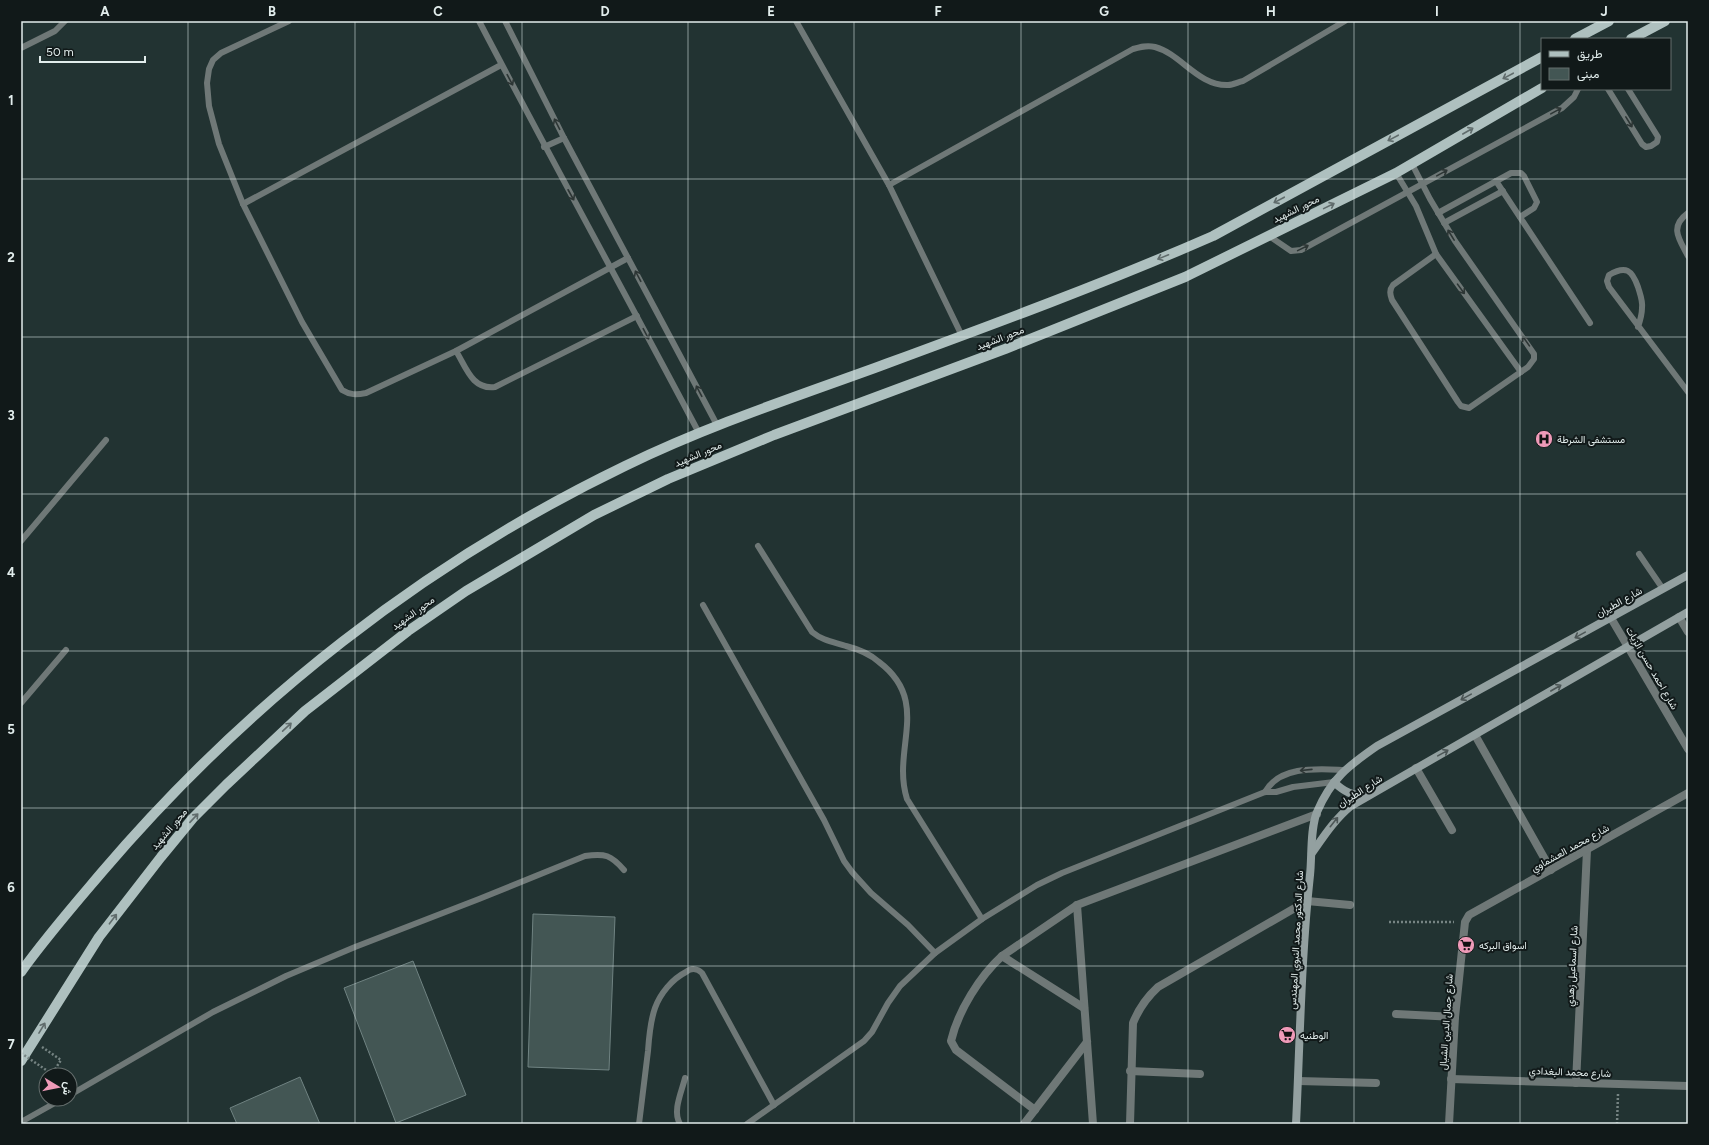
<svg xmlns="http://www.w3.org/2000/svg" width="1709" height="1145" font-family="Figtree,Vazirmatn,sans-serif">
<rect width="100%" height="100%" fill="#223332"/>
<!-- building -->
<g fill="#435654" stroke="#708382">
<path d="M533,914L615,917L609,1070L528,1067Z"/>
<path d="M413,961L466,1095L396,1123L344,988Z"/>
<path d="M300,1077L320,1124H237L230,1108Z"/>
</g>
<g fill="none" stroke-linecap="round" stroke-linejoin="round">
<!-- path -->
<g stroke="#768483" stroke-width="2.5" stroke-dasharray="2 2" stroke-linecap="butt">
<path d="M1389,922H1454"/>
<path d="M42,1047L61,1060L52,1074"/>
<path d="M1617,1124L1618,1094"/>
</g>
<!-- service -->
<g stroke="#6f7877" stroke-width="6">
<path d="M289,21L221,53L213,60L209,69L207,83L209,106L219,144L243,204L302,322L342,390C350,395 356,395 366,393L456,351L628,258"/>
<path d="M479,21C551,159 626,295 699,433"/>
<path d="M505,21L564,138L717,425"/>
<path d="M796,21L889,185L962,336"/>
<path d="M21,48L55,31L65,21"/>
<path d="M1608,89L1642,144L1646,147L1651,146L1657,142L1658,137L1628,89"/>
<path d="M544,147L564,138"/>
<path d="M1412,164L1430,199L1455,241L1534,354V359L1528,367L1469,408L1461,406L1458,402L1392,300C1390,294 1389,290 1393,285L1436,254"/>
<path d="M1396,173L1416,206L1436,254L1521,372"/>
<path d="M1496,181L1590,323"/>
<path d="M889,185L1133,49C1140,47 1147,45 1155,47C1181,54 1198,86 1228,85C1233,85 1238,82 1243,81L1345,21"/>
<path d="M243,204L501,65"/>
<path d="M1438,213L1511,173H1521L1524,176L1537,202L1534,208L1520,217"/>
<path d="M1688,213C1669,227 1679,239 1688,256"/>
<path d="M1444,223L1503,191"/>
<path d="M1269,236L1291,251L1301,250L1562,108L1574,97L1578,89"/>
<path d="M1638,327C1640,321 1642,315 1642,308C1643,301 1640,294 1638,287C1632,270 1626,265 1609,275L1607,281L1609,287L1688,392"/>
<path d="M456,351C466,367 472,390 495,387L637,316"/>
<path d="M21,541L106,440"/>
<path d="M758,546L812,632C823,641 834,642 846,646C858,649 870,654 879,662C932,702 891,749 907,799L982,919"/>
<path d="M1639,554L1663,589"/>
<path d="M703,605L824,820L844,861L852,872L871,893L908,925L935,953"/>
<path d="M21,703L66,650"/>
<path d="M1265,792C1280,765 1319,769 1344,770"/>
<path d="M70,1095L213,1012L286,976L355,947L479,899L585,856C605,853 611,855 624,870"/>
<path d="M21,1122L62,1099"/>
<path d="M639,1124C642,1100 645,1075 648,1051C649,1037 650,1022 655,1008C660,994 672,979 686,972C691,968 697,968 702,973L774,1105"/>
<path d="M680,1124C672,1111 682,1091 685,1078"/>
<path d="M747,1124L864,1041L872,1032L888,1003L900,986L935,953L982,919L1037,885L1062,873L1265,792H1276L1293,787L1334,782"/>
</g>
<!-- minor -->
<g stroke="#6f7877" stroke-width="8">
<path d="M1679,617L1688,632"/>
<path d="M1611,618L1688,749"/>
<path d="M1475,735L1551,870"/>
<path d="M1416,768L1452,830"/>
<path d="M1077,905L1093,1124"/>
<path d="M1002,956L1084,1008"/>
<path d="M1396,1014L1455,1017"/>
<path d="M1130,1071L1200,1074"/>
<path d="M1451,1079L1688,1086"/>
<path d="M1298,1081L1376,1083"/>
<path d="M1576,1083L1587,850"/>
<path d="M1035,1110L956,1050L951,1041C958,1011 980,976 1002,956L1077,905L1317,814"/>
<path d="M1024,1124L1087,1042"/>
<path d="M1130,1124L1133,1023C1139,1008 1146,998 1158,987L1307,901L1350,905"/>
<path d="M1449,1124L1455,1017L1465,922L1469,915L1688,793"/>
</g>
<!-- secondary -->
<g stroke="#93a0a0" stroke-width="8">
<path d="M1334,782C1344,792 1353,796 1367,796"/>
<path d="M1312,853C1324,836 1335,819 1351,806L1688,612"/>
<path d="M1296,1124C1300,1041 1301,958 1310,875C1312,857 1310,829 1317,812C1331,779 1348,766 1377,746L1688,575"/>
</g>
<!-- primary -->
<g stroke="#aec0bf" stroke-width="10">
<path d="M1575,39L1609,21"/>
<path d="M1631,39L1665,21"/>
<path d="M21,972C46,937 74,905 102,872C247,702 424,563 625,466C705,427 789,399 872,369C986,327 1101,285 1213,236L1542,57"/>
<path d="M21,1061L99,937L161,857L193,818L226,785L305,711L408,631L466,591L594,515L668,479L774,435L1005,349L1185,277L1396,173L1542,88"/>
</g>
<!-- path-bridge -->
<path stroke="#768483" stroke-width="2.5" stroke-dasharray="2 2" stroke-linecap="butt" d="M21,1053L52,1074"/>
</g>
<!-- one-way arrows -->
<defs><path id="oneway-shaft" d="M-6 0H5M1.5-3L5.5 0L1.5 3" fill="none" stroke-width="1.6" stroke-linecap="round" stroke-linejoin="round"/></defs>
<g stroke="#606c6c">
<use href="#oneway-shaft" transform="translate(1508 76) rotate(152)"/>
<use href="#oneway-shaft" transform="translate(1468 131) rotate(-30)"/>
<use href="#oneway-shaft" transform="translate(1393 138) rotate(152)"/>
<use href="#oneway-shaft" transform="translate(1279 200) rotate(152)"/>
<use href="#oneway-shaft" transform="translate(1329 206) rotate(-26)"/>
<use href="#oneway-shaft" transform="translate(1163 257) rotate(158)"/>
<use href="#oneway-shaft" transform="translate(287 727) rotate(-43)"/>
<use href="#oneway-shaft" transform="translate(194 818) rotate(-47)"/>
<use href="#oneway-shaft" transform="translate(113 919) rotate(-53)"/>
<use href="#oneway-shaft" transform="translate(42 1028) rotate(-59)"/>
</g>
<g stroke="#2d3635">
<use href="#oneway-shaft" transform="translate(510 80) rotate(62)"/>
<use href="#oneway-shaft" transform="translate(1556 111) rotate(-29)"/>
<use href="#oneway-shaft" transform="translate(1629 122) rotate(58)"/>
<use href="#oneway-shaft" transform="translate(557 124) rotate(-117)"/>
<use href="#oneway-shaft" transform="translate(1442 173) rotate(-29)"/>
<use href="#oneway-shaft" transform="translate(571 195) rotate(61)"/>
<use href="#oneway-shaft" transform="translate(1451 235) rotate(-122)"/>
<use href="#oneway-shaft" transform="translate(1303 248) rotate(-26)"/>
<use href="#oneway-shaft" transform="translate(638 276) rotate(-118)"/>
<use href="#oneway-shaft" transform="translate(1461 289) rotate(54)"/>
<use href="#oneway-shaft" transform="translate(646 334) rotate(62)"/>
<use href="#oneway-shaft" transform="translate(1526 341) rotate(-125)"/>
<use href="#oneway-shaft" transform="translate(699 391) rotate(-118)"/>
<use href="#oneway-shaft" transform="translate(1306 770) rotate(174)"/>
</g>
<g stroke="#4c5656">
<use href="#oneway-shaft" transform="translate(1580 635) rotate(151)"/>
<use href="#oneway-shaft" transform="translate(1556 688) rotate(-30)"/>
<use href="#oneway-shaft" transform="translate(1466 697) rotate(151)"/>
<use href="#oneway-shaft" transform="translate(1443 753) rotate(-29)"/>
<use href="#oneway-shaft" transform="translate(1334 822) rotate(-51)"/>
</g>
<!-- grid -->
<path fill="none" stroke="#e2edec" stroke-width="1" stroke-opacity="0.55" d="M188,21V1124M355,21V1124M522,21V1124M688,21V1124M854,21V1124M1021,21V1124M1188,21V1124M1354,21V1124M1520,21V1124M21,179H1688M21,337H1688M21,494H1688M21,651H1688M21,808H1688M21,966H1688"/>
<!-- icons -->
<defs>
<symbol id="hospital-disc" viewBox="-11 -11 22 22"><circle r="9.5" fill="#ef9ab8" stroke="#111919"/><path d="M-5-5h3v3.5h4V-5h3V5h-3V1.5h-4V5h-3Z" fill="#111"/></symbol>
<symbol id="supermarket-disc" viewBox="-11 -11 22 22"><circle r="9.5" fill="#ef9ab8" stroke="#111919"/><path d="M-6-5.5h2.5l.6 2H6L4.5 2H-2.5L-4.4-4H-6ZM-1.5 3.2a1.3 1.3 0 1 0 .1 0ZM3 3.2a1.3 1.3 0 1 0 .1 0Z" fill="#111"/></symbol>
</defs>
<g fill-rule="evenodd">
<use href="#hospital-disc" x="1534" y="429" width="20" height="20"/>
<use href="#supermarket-disc" x="1456" y="935" width="20" height="20"/>
<use href="#supermarket-disc" x="1277" y="1025" width="20" height="20"/>
</g>
<g text-anchor="middle" dominant-baseline="central" stroke-width="4" stroke-linejoin="round" paint-order="stroke">
<!-- street labels -->
<g font-size="10" fill="#e2edec" stroke="#111919">
<text transform="translate(1296 209) rotate(-26)">محور الشهيد</text>
<text transform="translate(1000 338) rotate(-21)">محور الشهيد</text>
<text transform="translate(698 454) rotate(-23)">محور الشهيد</text>
<text transform="translate(1619 602) rotate(-29)">شارع الطيران</text>
<text transform="translate(413 613) rotate(-36)">محور الشهيد</text>
<text transform="translate(1652 668) rotate(60)">شارع احمد حسن الزيات</text>
<text transform="translate(1360 791) rotate(-33)">شارع الطيران</text>
<text transform="translate(169 829) rotate(-50)">محور الشهيد</text>
<text transform="translate(1570 848) rotate(-29)">شارع محمد العشماوي</text>
<text transform="translate(1296 940) rotate(-87)">شارع الدكتور محمد النبوي المهندس</text>
<text transform="translate(1572 966) rotate(-87)">شارع اسماعيل زهدي</text>
<text transform="translate(1446 1022) rotate(-86)">شارع جمال الدين الشيال</text>
<text transform="translate(1570 1072) rotate(2)">شارع محمد البغدادي</text>
</g>
<!-- poi labels -->
<g font-size="10" fill="#e2edec" stroke="#111919" text-anchor="start">
<text x="1557" y="439">مستشفى الشرطة</text>
<text x="1479" y="945">اسواق البركه</text>
<text x="1300" y="1035">الوطنيه</text>
</g>
</g>
<!-- border -->
<rect width="1709" height="1145" fill="none" stroke="#111919" stroke-width="44"/>
<!-- legend -->
<rect x="1541" y="38" width="130" height="52" fill="#111919" stroke="#656e6d"/>
<rect x="1549" y="51" width="20" height="6" fill="#aec0bf" stroke="#656e6d"/>
<text x="1577" y="58" font-size="12" fill="#e2edec">طريق</text>
<rect x="1549" y="68" width="20" height="12" fill="#435654" stroke="#656e6d"/>
<text x="1577" y="78" font-size="12" fill="#e2edec">مبنى</text>
<!-- north arrow -->
<g transform="translate(58 1087) rotate(100)"><circle r="19" fill="#111919" stroke="#656e6d"/>
<path d="M0-3L7 15L0 10L-7 15Z" fill="#ef9ab8"/>
<text y="-6" font-size="11" font-weight="bold" text-anchor="middle" fill="#e2edec">ش</text>
</g>
<!-- scale -->
<path d="M40 56v6h105v-6" fill="none" stroke="#e2edec" stroke-width="2"/>
<text x="46" y="56" font-size="12" fill="#e2edec" stroke="#111919" stroke-width="3" paint-order="stroke">50 m</text>
<rect x="22" y="22" width="1665" height="1101" fill="none" stroke="#e2edec" stroke-width="1.5"/>
<g font-size="13" text-anchor="middle" font-weight="bold" fill="#e2edec">
<text x="105" y="16">A</text>
<text x="272" y="16">B</text>
<text x="438" y="16">C</text>
<text x="605" y="16">D</text>
<text x="771" y="16">E</text>
<text x="938" y="16">F</text>
<text x="1104" y="16">G</text>
<text x="1271" y="16">H</text>
<text x="1437" y="16">I</text>
<text x="1604" y="16">J</text>
<text x="11" y="105">1</text>
<text x="11" y="262">2</text>
<text x="11" y="420">3</text>
<text x="11" y="577">4</text>
<text x="11" y="734">5</text>
<text x="11" y="892">6</text>
<text x="11" y="1049">7</text>
</g>
</svg>
